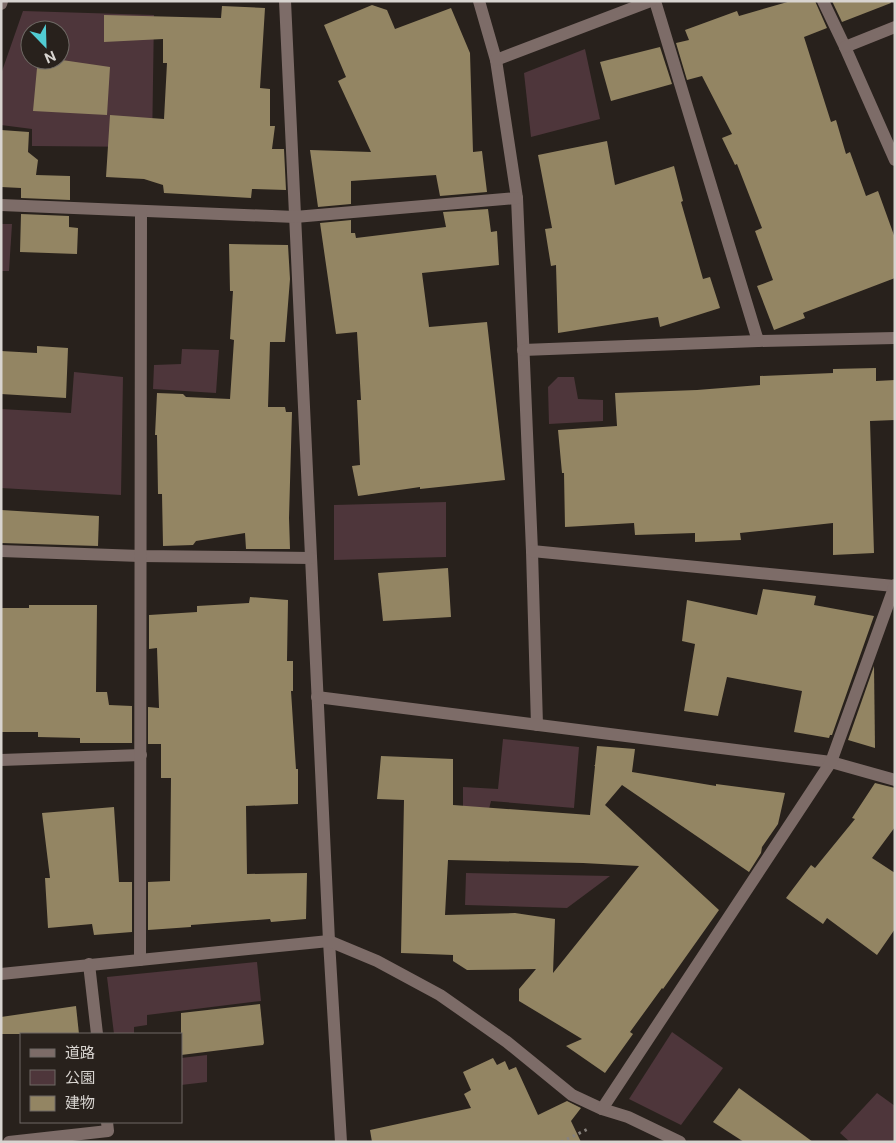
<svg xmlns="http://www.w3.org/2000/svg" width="896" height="1143" font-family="'Public Sans','Noto Sans JP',sans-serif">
<rect width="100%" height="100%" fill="#28211c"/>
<!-- green -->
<g fill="#4e363b" fill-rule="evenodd">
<path d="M23,11L154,15L152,147L32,146V129L1,125V74ZM30,30H60V60H30Z"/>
<path d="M585,49L600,119L531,137L524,73Z"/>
<path d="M1,224H12L9,271H1Z"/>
<path d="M182,349L219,350L216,393L153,389L154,365L181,364Z"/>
<path d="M74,372L123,377L121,495L1,488V409L71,413Z"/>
<path d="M558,377H574L578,399L603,400V421L549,424L548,387Z"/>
<path d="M446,502V557L334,560V505Z"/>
<path d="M503,739L579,747L574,808L491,801L488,813H463V787L498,789Z"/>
<path d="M466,873L610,876L567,908L465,905Z"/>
<path d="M257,962L261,1001L147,1015V1025L134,1027V1034H114L107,977Z"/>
<path d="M672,1032L723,1068L681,1125L629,1099Z"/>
<path d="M207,1055V1082L181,1085V1058Z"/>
<path d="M877,1093L895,1106V1142H850L840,1133Z"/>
</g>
<!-- building -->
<g fill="#938563" fill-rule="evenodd">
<path d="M791,1H815L827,28L804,37L831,122L836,120L846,154L850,152L866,196L878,191L895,238V278L803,313L805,318L774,330L757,286L773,280L755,231L762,228L737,164L735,165L722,138L732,134L702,76L687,80L676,43L689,40L685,30L737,11L739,16Z"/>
<path d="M832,1H890L891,3L842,22Z"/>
<path d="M372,5L387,10L395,29L451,8L470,53L473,152L482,151L487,192L440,196L436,175L351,181V204L318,207L310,150L371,152L338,81L346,77L324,25Z"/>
<path d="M222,6L265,8L260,88L270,89V126H275L272,149H284L286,190L252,189L251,198L164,193L163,185L144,179L106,177L110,115L164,119L167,63H163V39L104,42V15L221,18Z"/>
<path d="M660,47L672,84L611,101L600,62Z"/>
<path d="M46,60H62L110,67L107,115L33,111L37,68L45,67Z"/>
<path d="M1,130L29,132L28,152L38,160L36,175L70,176V200L21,198V188L1,187Z"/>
<path d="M607,141L615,185L674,166L683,201L681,202L703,279L710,277L720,308L660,327L658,317L558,333L556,265L551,266L545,229L552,228L538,155Z"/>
<path d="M488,209L491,232L497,231L499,265L422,273L429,327L487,322L505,480L420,489V487L358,496L352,466L360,465L357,400H361L357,332L336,334L320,223L351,220V233H355L356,238L446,227L443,212Z"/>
<path d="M21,214L69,216V227L78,228L77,254L20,252Z"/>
<path d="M229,244L288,245L290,279L285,342H270L268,407H285L286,412H292L289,518L290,549H246L245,533L196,541L193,545L163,546L162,494H158L157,435H155L157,393L183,394L186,397L230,399L234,340L230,339L233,291H230Z"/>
<path d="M37,346L68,348L66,398L1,394V351L37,353Z"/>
<path d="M876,368V381L895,380V420L870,421L874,553L833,555V523L740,533L741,540L695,542V533L635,535L634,523L565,527L564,473H562L558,430L617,426L615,393L697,390L760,385V376L833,373V369Z"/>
<path d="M1,510L99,516L98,546L1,543Z"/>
<path d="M448,568L451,617L383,621L378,573Z"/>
<path d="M763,589L816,596L814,605L874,616L832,735H830L829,738L794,732L802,691L727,677L718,716L684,711L695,644L682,641L687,600L757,615Z"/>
<path d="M250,597L288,600L287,661H293V691H291L296,769H298V804L246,806L247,874L307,873L306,919L271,922L270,919L191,925V927L148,930V882L170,881L171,778H161V744H148V707L159,708L157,648L149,649V615L197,612V606L249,603Z"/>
<path d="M29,605H97L96,692H107L109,705L132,706V743H80V738L38,737V732H1V608H29Z"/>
<path d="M874,666L875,748L848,740Z"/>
<path d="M597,746L635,749L632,772L716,786V784L785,793L778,824L762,847L761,853L749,872L622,785L605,805L719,910L663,989L662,988L630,1032L633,1034L605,1073L566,1046L582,1039L519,1001V989L536,969L467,970L453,961V955L401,953L404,800L377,799L381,756L453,759V805L590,815L595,766L594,765H595ZM448,860L583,863L639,866L553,973L555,919L515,913L445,915Z"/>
<path d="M875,783L895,788V827L872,858L895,873V929L877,955L827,918L823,924L786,898L811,865L815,868L855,819L852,818Z"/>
<path d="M114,807L119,882H132V932L94,935L92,924L48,928L45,878H50L42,813Z"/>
<path d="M260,1004L264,1043L263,1045L181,1055V1013Z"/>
<path d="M76,1006L79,1034H1V1017Z"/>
<path d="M493,1058L497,1065L505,1061L509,1070L516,1067L538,1115L567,1101L581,1108L571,1121L581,1142H372L370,1130L471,1108L464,1094L471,1090L463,1072Z"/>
<path d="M739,1088L813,1142H744L713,1122Z"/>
</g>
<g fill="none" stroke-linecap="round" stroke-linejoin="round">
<!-- path -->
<path stroke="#87827d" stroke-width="3" stroke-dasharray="2.5 4" stroke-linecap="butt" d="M561,1142L588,1129"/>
<!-- minor -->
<g stroke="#7d6c68" stroke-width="12">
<path d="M285,1L329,941L341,1142"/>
<path d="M479,1L496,60L517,198L532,551L537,725"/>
<path d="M655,1L758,341"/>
<path d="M823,1L845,47L895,160"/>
<path d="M1,4L2,1"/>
<path d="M845,47L895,27"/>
<path d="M496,60L651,1"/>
<path d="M1,205L295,217L517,198"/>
<path d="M523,350L758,341L895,338"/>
<path d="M1,551L140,556L311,558"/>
<path d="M532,551L894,586"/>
<path d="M317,697L831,762L895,780"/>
<path d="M1,760L141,755"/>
<path d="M140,960L141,211"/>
<path d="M89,964L97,1034"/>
<path d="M1,974L329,941L377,961L440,995L507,1042L572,1095L602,1109L628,1117L680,1142"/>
<path d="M602,1109L831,762L895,585"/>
<path d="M9,1142L108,1131L107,1122"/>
</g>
</g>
<!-- border -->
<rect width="896" height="1143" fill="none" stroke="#d8d4d0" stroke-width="5"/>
<!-- legend -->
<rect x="20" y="1033" width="162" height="90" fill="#28211c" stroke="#6e6964"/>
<rect x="30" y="1049" width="25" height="8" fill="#7d6c68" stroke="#6e6964"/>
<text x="65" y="1058" font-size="15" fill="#d8d4d0">道路</text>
<rect x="30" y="1070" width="25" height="15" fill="#4e363b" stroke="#6e6964"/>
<text x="65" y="1083" font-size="15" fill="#d8d4d0">公園</text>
<rect x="30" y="1096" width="25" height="15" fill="#938563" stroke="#6e6964"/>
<text x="65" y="1108" font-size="15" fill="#d8d4d0">建物</text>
<!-- north arrow -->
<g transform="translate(45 45) rotate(157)"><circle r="24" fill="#28211c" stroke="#6e6964"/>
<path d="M0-4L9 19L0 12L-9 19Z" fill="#51ccd3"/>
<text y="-8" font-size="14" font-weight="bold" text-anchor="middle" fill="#d8d4d0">N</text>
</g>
</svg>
